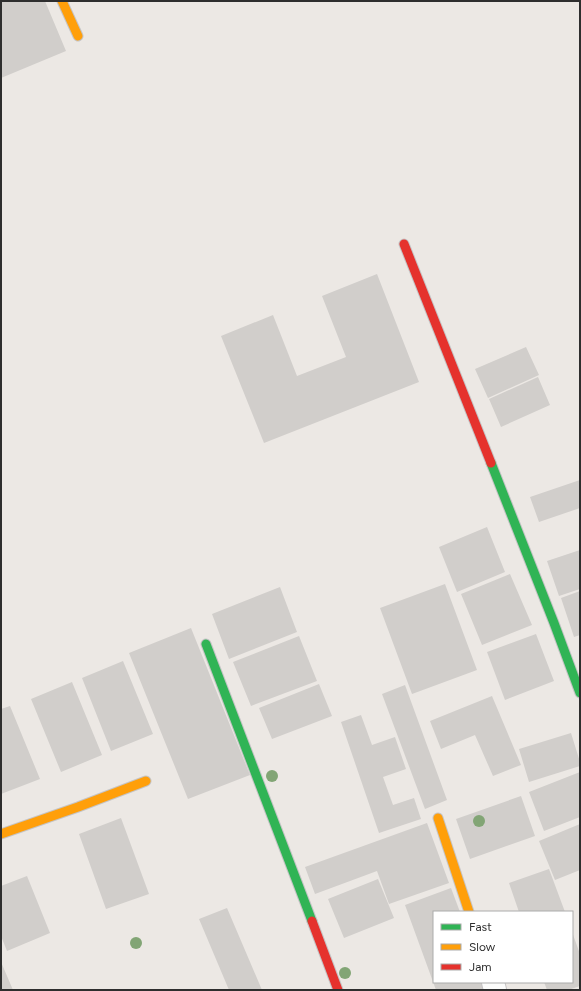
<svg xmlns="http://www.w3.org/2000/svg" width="581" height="991" font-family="Figtree,sans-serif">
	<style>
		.building { fill: #d1cecb }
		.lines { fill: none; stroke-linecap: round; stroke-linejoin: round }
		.street-casing { stroke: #c5c4c5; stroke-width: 24 }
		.fast-casing { stroke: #c5c4c5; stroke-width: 11 }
		.slow-casing { stroke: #c5c4c5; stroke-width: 11 }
		.jam-casing { stroke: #c5c4c5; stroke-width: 11 }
		.street { stroke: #fcfcfb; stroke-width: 22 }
		.fast { stroke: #30b455; stroke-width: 9 }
		.slow { stroke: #ff9f0a; stroke-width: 9 }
		.jam { stroke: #e5322d; stroke-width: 9 }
		.tree { fill: #82a575 }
	</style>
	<rect width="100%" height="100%" fill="#ece8e4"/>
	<path class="building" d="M1,1H45L66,51L1,78Z
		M377,274L419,382L264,443L221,336L273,315L297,376L346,357L322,296Z
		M526,347L539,375L488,398L475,369Z
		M538,377L550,405L501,427L489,399Z
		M580,480V508L539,522L530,497Z
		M487,527L505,572L457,592L439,547Z
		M580,550V589L559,596L547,561Z
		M510,574L532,625L482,645L461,594Z
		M445,584L477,670L412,694L380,608Z
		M280,587L297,632L229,659L212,614Z
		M580,591V635L574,637L561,598Z
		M191,628L250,775L188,799L129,653Z
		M536,634L554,681L505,700L487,652Z
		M299,636L317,681L251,706L233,662Z
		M123,661L153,734L111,751L82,678Z
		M72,682L102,755L61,772L31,699Z
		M319,684L332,716L272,739L259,708Z
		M405,685L447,800L425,809L382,694Z
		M492,696L521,765L493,776L475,735L441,749L430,721Z
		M10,706L40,779L1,794V709Z
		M361,715L372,745L395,737L406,769L383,777L393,805L414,798L421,819L379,833L341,722Z
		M571,733L580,762V766L529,782L519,749Z
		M580,772V817L544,831L529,792Z
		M521,796L535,836L470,859L456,819Z
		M121,818L149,894L106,909L79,834Z
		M427,823L449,883L389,904L377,871L315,894L305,867Z
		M580,824V870L555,880L539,841Z
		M549,869L565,912H519L509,883Z
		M27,876L50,933L7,951L1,936V886Z
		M378,879L394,918L344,938L328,899Z
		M451,888L460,912H434V982H486L489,990H436L405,905Z
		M227,908L262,990H229L199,919Z
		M572,932L580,954V986L568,990H547L544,982H572Z
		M1,962L13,990H1Z"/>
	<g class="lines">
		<defs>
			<path id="street" d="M493,982L495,990"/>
			<path id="fast" d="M491,463L554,623L580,693
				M206,644L312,921"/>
			<path id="slow" d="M62,1L78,36
				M438,818L469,912
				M1,834L78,807L146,781"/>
			<path id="jam" d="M404,244L491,463
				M312,921L338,990"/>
		</defs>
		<use href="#street" class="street-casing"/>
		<use href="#fast" class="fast-casing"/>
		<use href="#slow" class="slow-casing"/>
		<use href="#jam" class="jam-casing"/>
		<use href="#street" class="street"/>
		<use href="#fast" class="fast"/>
		<use href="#slow" class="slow"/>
		<use href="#jam" class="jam"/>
	</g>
	<g class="tree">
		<circle cx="272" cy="776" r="6"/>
		<circle cx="479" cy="821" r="6"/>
		<circle cx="136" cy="943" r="6"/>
		<circle cx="345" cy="973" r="6"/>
	</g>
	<rect width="581" height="991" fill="none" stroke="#2e2e2e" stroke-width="4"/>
	<rect x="433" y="911" width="140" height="72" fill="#ffffff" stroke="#ababab"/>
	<rect x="441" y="924" width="20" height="6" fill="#30b455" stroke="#ababab"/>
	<text x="469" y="931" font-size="12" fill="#2e2e2e">Fast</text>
	<rect x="441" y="944" width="20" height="6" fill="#ff9f0a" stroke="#ababab"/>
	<text x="469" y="951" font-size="12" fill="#2e2e2e">Slow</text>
	<rect x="441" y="964" width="20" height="6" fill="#e5322d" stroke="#ababab"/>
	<text x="469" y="971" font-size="12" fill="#2e2e2e">Jam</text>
</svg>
